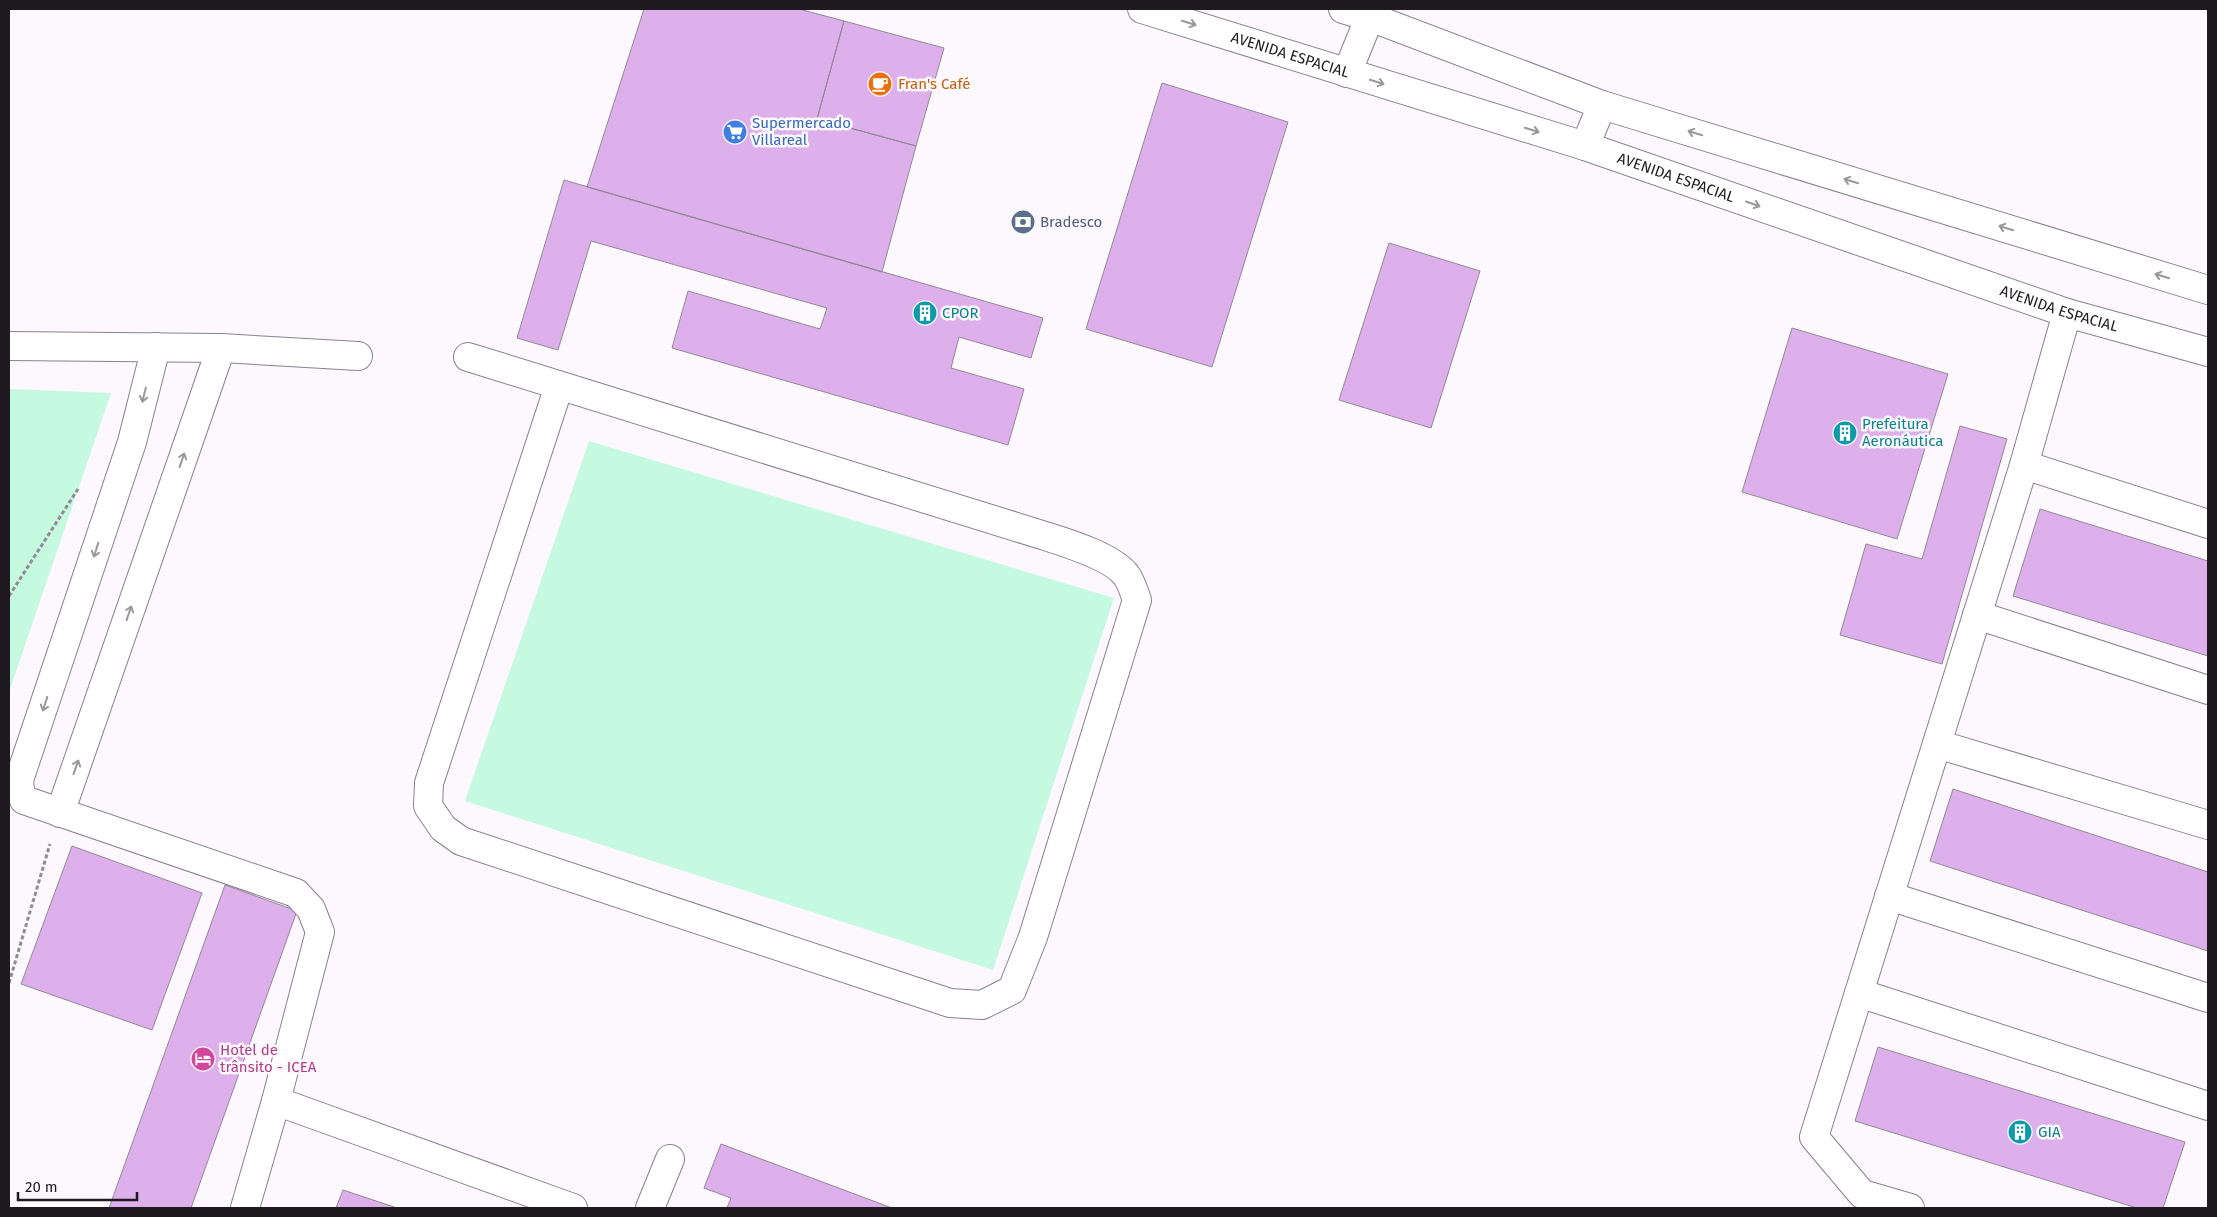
<svg xmlns="http://www.w3.org/2000/svg" width="2217" height="1217" font-family="'Fira Sans',sans-serif">
	<style>
		.green { fill: #c5f9e0 }
		.building { fill: #ddb0ec; stroke: #918895 }
		.lines { fill: none; stroke-linecap: round; stroke-linejoin: round }
		.minor-casing { stroke: #8a818d; stroke-width: 30 }
		.path { stroke: #908c92; stroke-width: 3; stroke-dasharray: 4 2.5; stroke-linecap: butt }
		.minor { stroke: #fff; stroke-width: 28 }
		.oneway { stroke: #9a989a }
		.labels { text-anchor: middle; stroke-width: 5; stroke-linejoin: round; paint-order: stroke }
		.street-label { font-size: 15px; fill: #1e1a1f; stroke: #fcf8fe }
		.food-label { font-size: 15px; fill: #c56008; stroke: #fcf8fe; text-anchor: start }
		.shop-label { font-size: 15px; fill: #366cbe; stroke: #fcf8fe; text-anchor: start }
		.service-label { font-size: 15px; fill: #4e5e75; stroke: #fcf8fe; text-anchor: start }
		.culture-label { font-size: 15px; fill: #0d838f; stroke: #fcf8fe; text-anchor: start }
		.hotel-label { font-size: 15px; fill: #b23c85; stroke: #fcf8fe; text-anchor: start }
	</style>
	<rect width="100%" height="100%" fill="#fcf8fe"/>
	<path class="green" d="M9,389L111,393L9,692Z
		M589,441L1114,598L993,970L465,801Z"/>
	<path class="building" d="M644,9H799L844,21L817,119L916,146L882,272L587,187Z
		M844,21L944,48L916,146L817,119Z
		M1162,83L1288,122L1212,367L1086,329Z
		M564,180L1043,318L1031,358L959,337L951,368L1024,389L1008,445L672,348L688,291L820,329L827,308L591,241L558,350L517,338Z
		M1389,243L1480,271L1431,428L1339,400Z
		M1792,328L1948,374L1897,539L1742,492Z
		M1960,426L2007,439L1942,664L1840,635L1866,544L1922,559Z
		M2040,509L2208,561V656L2013,596Z
		M1953,789L2208,872V951L1930,861Z
		M72,846L202,893L152,1030L21,984Z
		M225,885L297,911L191,1208H109Z
		M1878,1047L2185,1142L2163,1208H2137L1855,1121Z
		M721,1144L892,1208H727L731,1198L704,1188Z
		M343,1190L397,1208H336Z"/>
	<g class="lines">
		<defs>
			<g id="minor">
				<path id="s1" d="M1142,9L1585,146L2067,313L2208,352"/>
				<path d="M1343,9L1370,17L1602,105L2208,290"/>
				<path d="M1347,73L1373,9"/>
				<path d="M1585,146L1602,105"/>
				<path d="M9,346L221,348L358,356"/>
				<path d="M156,347L132,442L19,780L20,791L24,800L296,893L311,909L320,932L276,1101L245,1208"/>
				<path d="M468,357L1042,535C1064,542 1112,556 1126,575C1131,581 1134,592 1137,600L1033,937L1012,990L982,1005L950,1003L461,841L443,828L428,806L429,783L559,386"/>
				<path d="M2024,465L2208,524"/>
				<path d="M1977,615L2208,690"/>
				<path d="M1937,744L2208,825"/>
				<path d="M60,813L221,348"/>
				<path d="M1889,896L2208,998"/>
				<path d="M1859,993L2208,1106"/>
				<path d="M276,1101L573,1208"/>
				<path d="M650,1208L670,1159"/>
				<path d="M1910,1208L1862,1194L1814,1137L2024,465L2067,313"/>
			</g>
		</defs>
		<use href="#minor" class="minor-casing"/>
		<path class="path" d="M9,596L78,489
			M9,983L50,844"/>
		<use href="#minor" class="minor"/>
	</g>
	<defs><path id="oneway-shaft" d="M-6 0H5M1.5-3L5.5 0L1.5 3" fill="none" stroke-width="1.6" stroke-linecap="round" stroke-linejoin="round" transform="scale(1.25)"/></defs>
	<g class="oneway">
		<use href="#oneway-shaft" transform="translate(1189 23) rotate(17)"/>
		<use href="#oneway-shaft" transform="translate(1377 82) rotate(17)"/>
		<use href="#oneway-shaft" transform="translate(1532 130) rotate(17)"/>
		<use href="#oneway-shaft" transform="translate(1695 133) rotate(-163)"/>
		<use href="#oneway-shaft" transform="translate(1851 181) rotate(-163)"/>
		<use href="#oneway-shaft" transform="translate(1753 204) rotate(19)"/>
		<use href="#oneway-shaft" transform="translate(2006 228) rotate(-163)"/>
		<use href="#oneway-shaft" transform="translate(2162 276) rotate(-163)"/>
		<use href="#oneway-shaft" transform="translate(144 395) rotate(104)"/>
		<use href="#oneway-shaft" transform="translate(182 460) rotate(-71)"/>
		<use href="#oneway-shaft" transform="translate(96 550) rotate(108)"/>
		<use href="#oneway-shaft" transform="translate(129 613) rotate(-71)"/>
		<use href="#oneway-shaft" transform="translate(45 704) rotate(108)"/>
		<use href="#oneway-shaft" transform="translate(76 767) rotate(-71)"/>
	</g>
	<defs>
		<symbol id="cafe-disc" viewBox="-11 -11 22 22"><circle r="9.5" fill="#e8710a" stroke="#fcf8fe"/><path d="M-5.5-4.5H6V0H3Q3 3.5 0 3.5H-2.5Q-5.5 3.5-5.5 0ZM3-3.2v2h1.7v-2ZM-6 4.5H4V6H-6Z" fill="#fff"/></symbol>
		<symbol id="supermarket-disc" viewBox="-11 -11 22 22"><circle r="9.5" fill="#3f7fe0" stroke="#fcf8fe"/><path d="M-6-5.5h2.5l.6 2H6L4.5 2H-2.5L-4.4-4H-6ZM-1.5 3.2a1.3 1.3 0 1 0 .1 0ZM3 3.2a1.3 1.3 0 1 0 .1 0Z" fill="#fff"/></symbol>
		<symbol id="bank-disc" viewBox="-11 -11 22 22"><circle r="9.5" fill="#5c6f8a" stroke="#fcf8fe"/><path d="M-6-4H6V4H-6ZM0-2.3a2.3 2.3 0 1 0 0 4.6a2.3 2.3 0 1 0 0-4.6Z" fill="#fff"/></symbol>
		<symbol id="building-disc" viewBox="-11 -11 22 22"><circle r="9.5" fill="#0f9aa8" stroke="#fcf8fe"/><path d="M-4-6H4V6H1V3H-1V6H-4ZM-2.5-4.3h1.7v1.8h-1.7ZM.8-4.3h1.7v1.8H.8ZM-2.5-1h1.7V.8h-1.7ZM.8-1h1.7V.8H.8Z" fill="#fff"/></symbol>
		<symbol id="hotel-disc" viewBox="-11 -11 22 22"><circle r="9.5" fill="#d1479c" stroke="#fcf8fe"/><path d="M-6-4.5h1.5V1H6V5H4.5V3h-9V5H-6ZM-4 0a1.8 1.8 0 1 1 3.6 0ZM.5 0V-2.5h3Q6-2.5 6 0Z" fill="#fff"/></symbol>
	</defs>
	<g fill-rule="evenodd">
		<use href="#cafe-disc" x="866" y="70" width="28" height="28"/>
		<use href="#supermarket-disc" x="721" y="118" width="28" height="28"/>
		<use href="#bank-disc" x="1009" y="208" width="28" height="28"/>
		<use href="#building-disc" x="911" y="299" width="28" height="28"/>
		<use href="#building-disc" x="1831" y="419" width="28" height="28"/>
		<use href="#hotel-disc" x="189" y="1045" width="28" height="28"/>
		<use href="#building-disc" x="2006" y="1118" width="28" height="28"/>
	</g>
	<g class="labels">
		<g class="street-label">
			<text dy="5" stroke="none"><textPath href="#s1" startOffset="155">AVENIDA ESPACIAL</textPath></text>
			<text dy="5" stroke="none"><textPath href="#s1" startOffset="560">AVENIDA ESPACIAL</textPath></text>
			<text dy="5" stroke="none"><textPath href="#s1" startOffset="965">AVENIDA ESPACIAL</textPath></text>
		</g>
		<g class="food-label">
			<text x="898" y="89">Fran's Café</text>
		</g>
		<g class="shop-label">
			<text x="752" y="128">Supermercado<tspan x="752" dy="17">Villareal</tspan></text>
		</g>
		<g class="service-label">
			<text x="1040" y="227">Bradesco</text>
		</g>
		<g class="culture-label">
			<text x="942" y="318">CPOR</text>
			<text x="1862" y="429">Prefeitura<tspan x="1862" dy="17">Aeronáutica</tspan></text>
			<text x="2038" y="1137">GIA</text>
		</g>
		<g class="hotel-label">
			<text x="220" y="1055">Hotel de<tspan x="220" dy="17">trânsito - ICEA</tspan></text>
		</g>
	</g>
	<rect width="2217" height="1217" fill="none" stroke="#1e1a1f" stroke-width="20"/>
	<path d="M18 1192v8h119v-8" fill="none" stroke="#1e1a1f" stroke-width="2.5"/>
	<text x="25" y="1192" font-size="15" fill="#1e1a1f" stroke="#fcf8fe" stroke-width="4" paint-order="stroke">20 m</text>
</svg>
